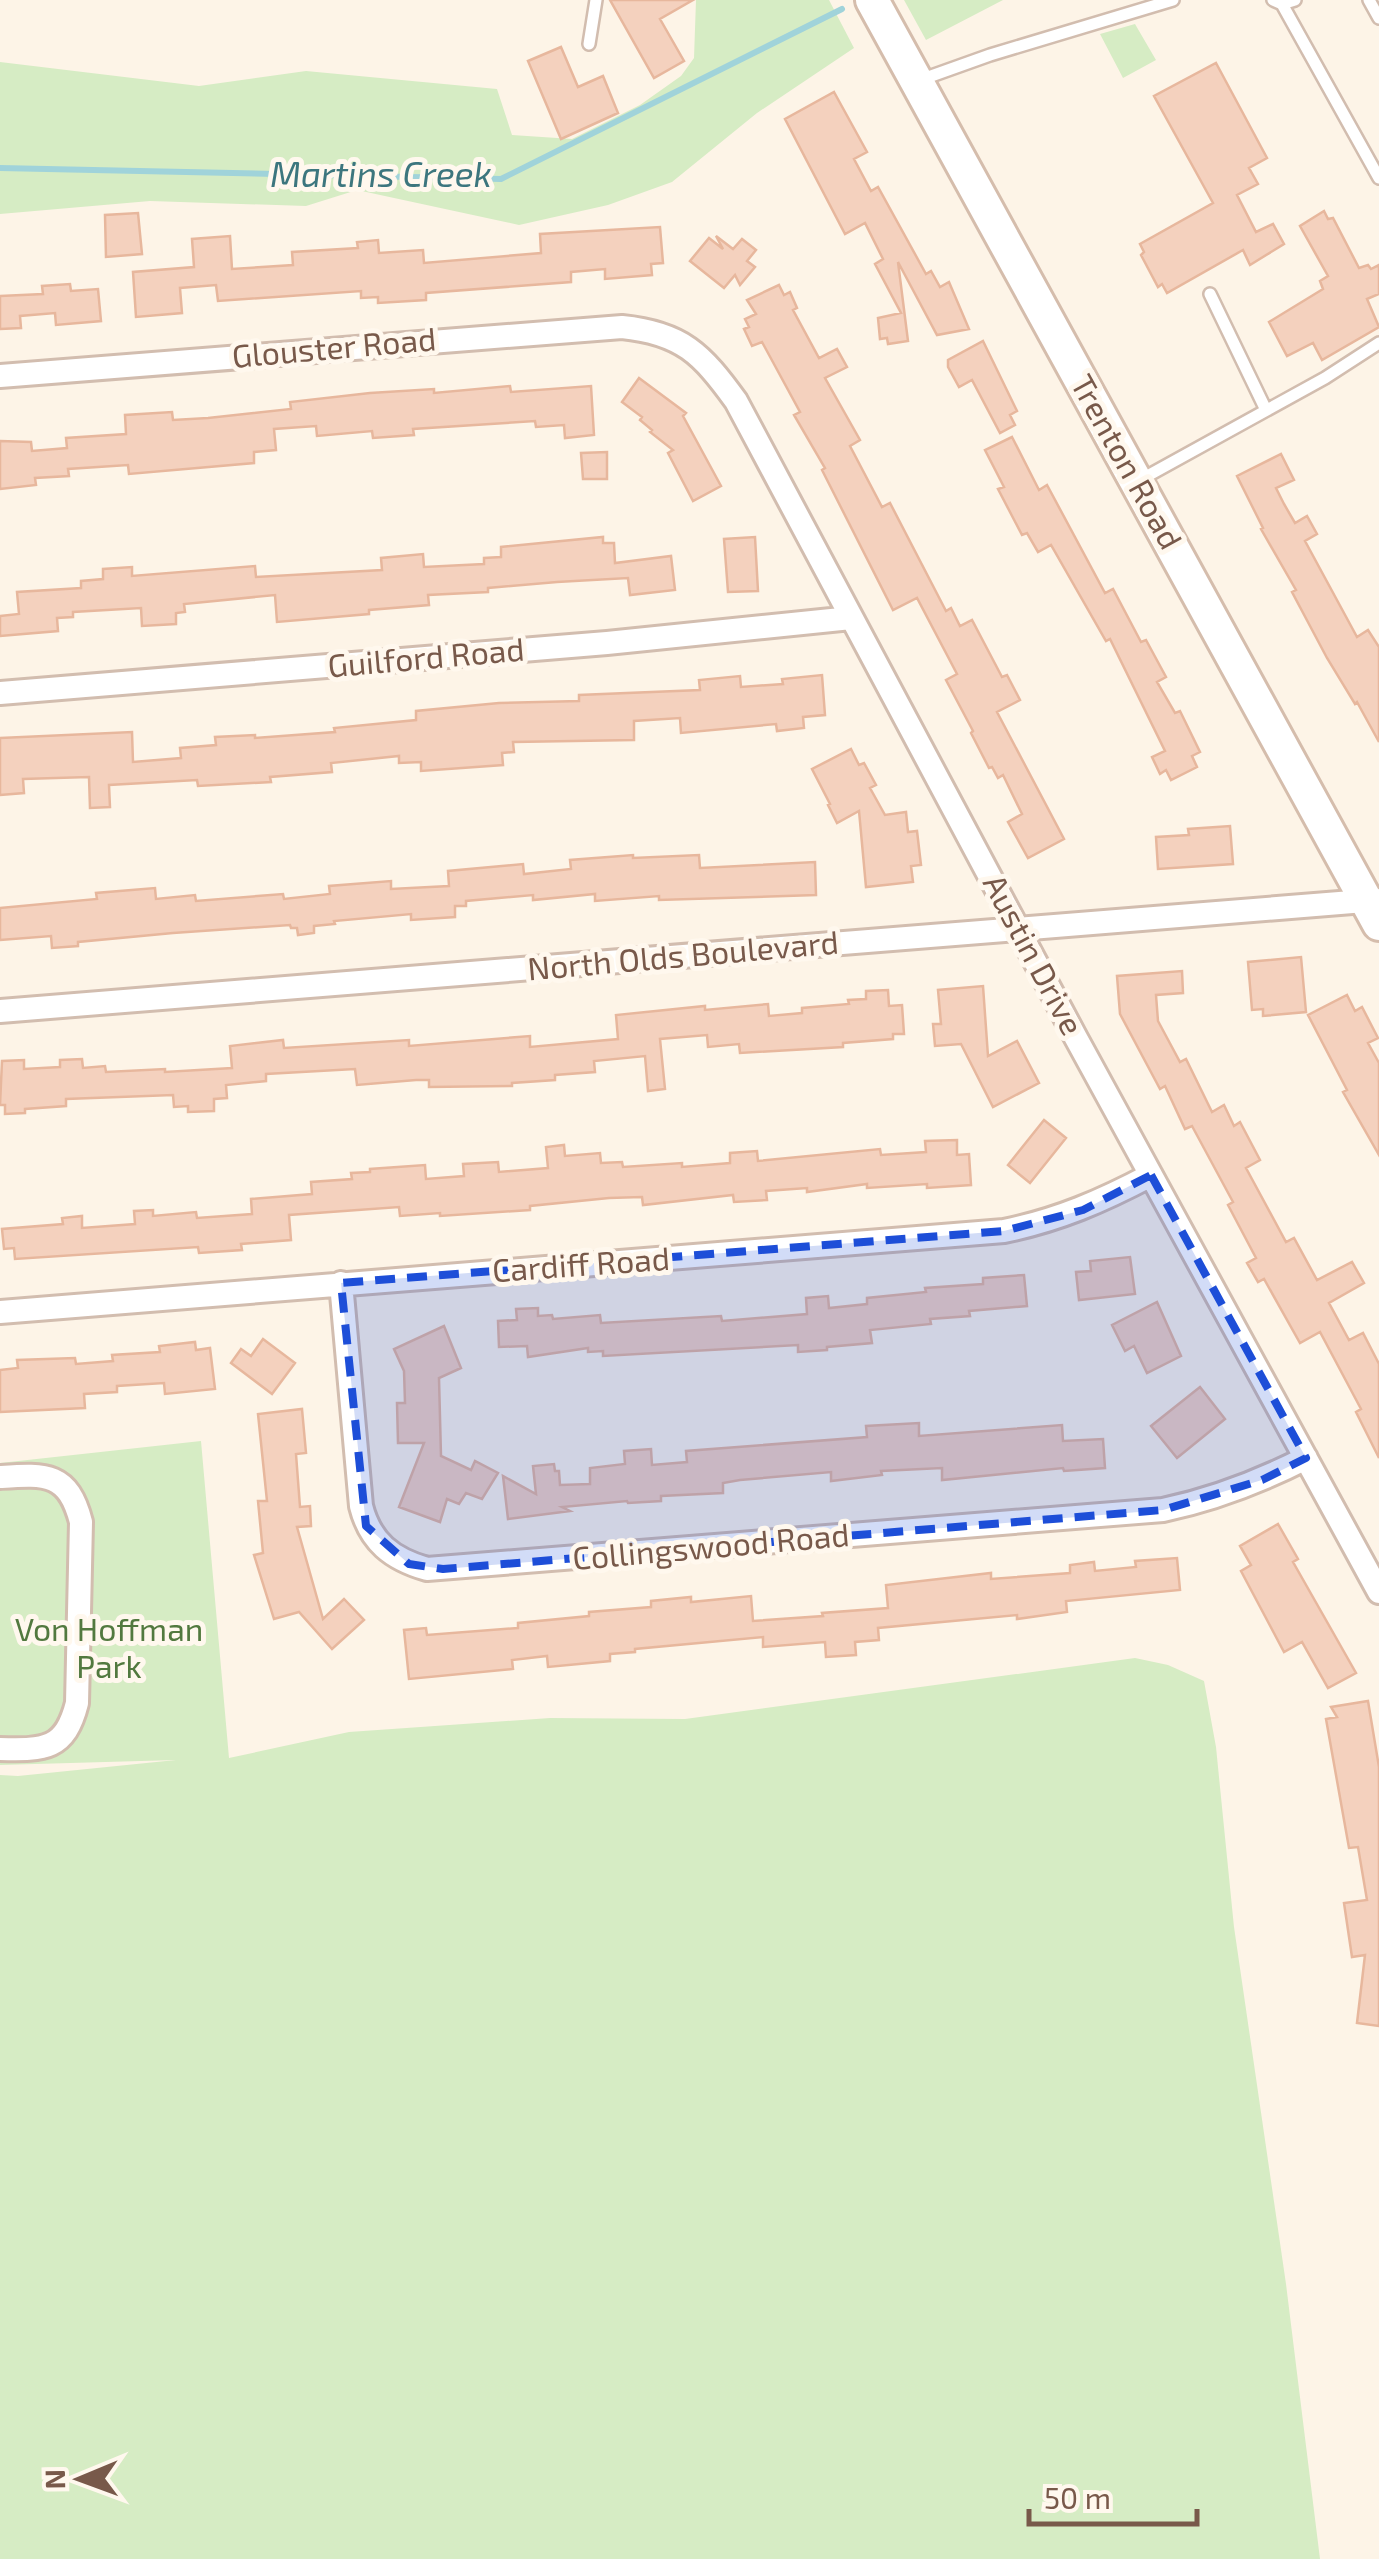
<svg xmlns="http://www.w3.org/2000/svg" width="1379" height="2559" font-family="'Exo 2',sans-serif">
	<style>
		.green { fill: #d6ecc4 }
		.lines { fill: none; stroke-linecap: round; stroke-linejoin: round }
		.stream { stroke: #a0d3da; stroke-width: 6 }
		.building { fill: #f4d1be; stroke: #e7b79d; stroke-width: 2.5 }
		.lane-casing { stroke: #d2bdaf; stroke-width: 16 }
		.street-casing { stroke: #d2bdaf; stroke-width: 28 }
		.secondary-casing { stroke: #d5bdac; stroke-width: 38 }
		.lane { stroke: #fff; stroke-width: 11 }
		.street { stroke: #fff; stroke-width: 22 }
		.secondary { stroke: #fff; stroke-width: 32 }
		.marked { fill: #1d4ed8; fill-opacity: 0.2; stroke: #1d4ed8; stroke-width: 8; stroke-dasharray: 20 12; stroke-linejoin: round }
		.labels { text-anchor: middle; stroke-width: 10; stroke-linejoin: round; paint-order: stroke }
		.street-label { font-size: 32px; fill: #78594a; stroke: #fff8ee }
		.park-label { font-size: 32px; fill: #52793f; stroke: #fff8ee }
		.water-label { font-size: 35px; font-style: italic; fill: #3c767e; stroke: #fff8ee }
	</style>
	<rect width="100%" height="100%" fill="#fdf4e7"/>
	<path class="green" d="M696,0H829L854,48L757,113L672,182L608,205L519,225L357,190L306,206L150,201L0,214V62L199,86L306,71L497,89L512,135L572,139L640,105L681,76L694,58Z
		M904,0H1003L926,40Z
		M1135,24L1156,60L1123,78L1100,34Z
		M201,1441L229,1758L349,1732L550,1718L685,1719L1135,1658L1168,1665L1204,1681L1216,1747L1234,1927L1286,2284L1320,2559H0V1775L18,1776L176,1760L0,1765V1463Z"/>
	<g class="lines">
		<path class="stream" d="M0,168L501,179L842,9"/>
	</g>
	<path class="building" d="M610,0H693L660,19L684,61L654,78Z
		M561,47L578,87L603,76L618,113L561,139L528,61Z
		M1216,63L1267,158L1249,168L1258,184L1237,195L1256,232L1273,224L1284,244L1250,265L1243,250L1167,293L1162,284L1158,287L1141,255L1144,252L1140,244L1213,203L1154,96Z
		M834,92L867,152L854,159L871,191L878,187L926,274L931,271L940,287L949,282L969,329L937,335L898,262L908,341L888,344L887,338L880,339L878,318L901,313L875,264L883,259L865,223L845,234L785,119Z
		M1324,211L1328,219L1333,218L1359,268L1368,265L1371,269L1379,265V294L1367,299L1379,327L1322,360L1313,343L1287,356L1269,322L1323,289L1320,281L1328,276L1300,226Z
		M138,213L142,254L106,257L105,215Z
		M660,227L663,263L651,264L652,275L605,279V269L571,272V282L426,293V300L378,303V297L361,298V291L218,301L216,285L180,288L182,313L136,317L133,272L194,267L192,239L230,236L232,269L293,265L292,252L358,248L357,242L378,240L379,253L423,250L424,263L541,253L540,234Z
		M716,236L733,249L742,239L756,250L747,261L755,267L740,285L735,275L724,288L690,261L709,238L723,249Z
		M70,284L71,291L98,289L101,321L56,325L55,313L20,316L21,328L0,329V296L43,294L42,286Z
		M779,285L784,295L790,292L797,308L793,310L819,358L837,349L847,367L825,378L860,440L850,446L882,507L890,503L946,611L951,608L960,626L972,620L1002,677L1007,675L1020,700L997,712L1064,839L1028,858L1008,822L1022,814L1003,775L998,778L992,767L989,768L971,733L973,731L946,680L957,674L917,598L893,610L822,470L825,468L794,415L800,412L762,342L752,346L744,329L749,327L745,319L756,314L747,300Z
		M983,341L1017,411L1010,415L1015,425L1000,433L972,380L959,387L948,367V360Z
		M639,378L686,413L683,416L721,486L693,501L668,453L673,450L650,432L652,430L640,420L642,417L622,402Z
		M510,386L511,392L591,386L594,435L565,438L564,425L536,427L535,421L413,429L414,435L373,438L372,431L317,436L316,426L274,429L276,450L254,452V463L129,474L128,465L68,469L69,476L35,478L36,485L0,489V441L31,442L32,451L67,448L66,438L126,434L125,415L172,412L173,420L208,418L291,409L290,402L370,393L434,389V393Z
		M1012,437L1039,490L1047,485L1105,593L1113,589L1141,642L1146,640L1166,677L1157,682L1175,713L1180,711L1200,752L1192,756L1197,767L1171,780L1166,770L1160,774L1152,757L1165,751L1110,639L1106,641L1051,545L1038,552L1027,533L1022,535L998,489L1004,487L985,450Z
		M607,452V479H583L581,453Z
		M1281,454L1294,480L1276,488L1284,504L1295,523L1307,516L1317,534L1305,541L1357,637L1368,630L1379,647V742L1357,702L1355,704L1327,658L1292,592L1296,590L1261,529L1263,528L1237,476Z
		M603,537V543H614L615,563L671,556L675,590L630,595L628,578L557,582L488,588V592L428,595L429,605L369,610V614L277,622L275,595L184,604L185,612L176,613V624L142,626L141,608L73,612V617L57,618L58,631L0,636V616L19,614L17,592L81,588V581L103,579V569L132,567V576L255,566L256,577L382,570L381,558L423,554L424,567L484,564V558L501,557V547Z
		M755,537L758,591L728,592L724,539Z
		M822,675L825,715L803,717L804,728L777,731L776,724L681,733L680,718L634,721V740L513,742L514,752L502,753L503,765L421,771V762L399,763V756L331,763L332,772L270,777L271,782L198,786L197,780L109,785L110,807L90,808L89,777L23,779L24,793L0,795V738L132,732L133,762L181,758L180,748L216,745L215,737L255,735V738L335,732L334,728L416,720V711L499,703L579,701V695L700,690L699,680L740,676L741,687L783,684L782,679Z
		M851,749L859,765L864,763L876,785L870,788L885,815L906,812L908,832L917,831L921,865L911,866L913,882L866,887L859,811L837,823L828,805L830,804L812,769Z
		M1230,826L1233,864L1158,869L1156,837L1189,835L1188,829Z
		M633,855V858L699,855L700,868L815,862L816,895L659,900V896L595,901V894L533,900V895L466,901V906H455V917L411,920V914L334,921L335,924L314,926V933L298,935L297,928H291L290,925L173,933L78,942V946L52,948L51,936L0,940V908L97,899L96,893L155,888L156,899L195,895L196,901L283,894L284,899L330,894L329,886L391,881V889L449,886L448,871L523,864L524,874L571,869L570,860Z
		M1301,957L1306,1012L1263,1016V1009L1252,1010L1248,962Z
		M1182,971L1183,993L1156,995L1158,1021L1180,1062L1186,1059L1212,1112L1224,1105L1234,1126L1240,1122L1260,1160L1246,1168L1286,1242L1294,1238L1317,1280L1352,1262L1364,1283L1329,1303L1349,1340L1363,1333L1379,1364V1458L1356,1412L1361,1409L1320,1332L1300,1343L1264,1279L1258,1282L1247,1263L1256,1258L1228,1205L1233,1202L1192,1126L1185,1129L1165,1086L1160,1089L1120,1014L1117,976Z
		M983,986L988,1056L1017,1041L1039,1083L993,1107L961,1044L935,1046L933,1024H941L938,990Z
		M888,990L889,1006L902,1005L904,1034H893V1039L843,1043V1047L740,1053L739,1044L708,1047L707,1035L660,1039L665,1089L648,1091L645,1056L594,1061L595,1072L555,1075V1080L512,1083V1086L429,1087V1080H416L357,1085L355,1069L266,1074V1081L226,1085L227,1098L214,1099V1111L188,1112V1106L174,1107L173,1095L66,1099V1106L25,1109V1113L5,1114V1105H0L2,1061L24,1060V1069L60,1067V1060L82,1059L83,1068L105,1066L106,1072L165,1069V1072L232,1068L230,1046L283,1040L284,1048L409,1040V1046L530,1036V1047L618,1039L616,1015L705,1006V1010L768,1004L769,1016L802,1013V1008L849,1004L848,1000L866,999V991Z
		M1347,995L1355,1011L1362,1007L1378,1038L1368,1043L1379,1063V1155L1343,1092L1347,1090L1308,1015Z
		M1044,1120L1066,1138L1030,1183L1008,1165Z
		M957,1140V1155L969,1154L971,1185L927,1188V1184L867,1188V1184L807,1192V1188L766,1191L767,1200L734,1202L733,1195L643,1205L642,1197L609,1198L530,1206V1210L440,1216V1213L400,1216L399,1207L289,1215L291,1240L241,1244L242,1250L199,1253L198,1247L15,1259L14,1248L4,1249L2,1229L63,1224L62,1218L82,1216V1228L135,1224L134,1211L153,1210V1216L196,1212L197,1218L252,1214L251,1199L312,1194L311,1182L352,1179L351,1173L370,1172V1169L425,1165L426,1179L464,1176L463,1164L498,1162L499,1172L548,1168L546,1147L564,1145L565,1156L600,1153L601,1163L622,1162L623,1167L682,1163V1167L730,1163V1153L757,1151L758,1161L880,1149L881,1155L926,1152L925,1141Z
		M1130,1257L1135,1294L1079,1300L1076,1272L1091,1271L1090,1261Z
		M1024,1275L1027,1306L969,1311L970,1316L930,1319L931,1324L870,1330L872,1343L827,1347V1350L798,1352V1345L603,1356V1351L588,1352V1348L528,1357L527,1346L499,1347L498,1321L517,1320L516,1309L538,1308V1316L552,1315L553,1319L600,1315L601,1323L721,1316L722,1321L807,1314L806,1298L828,1296L829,1308L867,1304V1298L926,1292L925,1288L983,1284V1278Z
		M1157,1302L1181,1356L1147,1373L1134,1346L1125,1351L1112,1325Z
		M444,1326L461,1368L439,1378L441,1456L471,1470L475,1461L498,1473L482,1499L466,1493L459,1504L447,1499L440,1522L399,1507L424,1443H398L397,1403H405L404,1371L394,1349Z
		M263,1339L295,1363L272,1394L231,1363L241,1349L251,1356Z
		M195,1342L196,1350L210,1348L215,1389L165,1394L164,1383L117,1386V1392L84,1394L85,1408L0,1412V1370L18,1368L17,1360L75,1358L76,1364L113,1361L112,1355L160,1352L159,1346Z
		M1200,1387L1225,1419L1177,1458L1151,1426Z
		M302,1409L306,1453L296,1454L300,1507L310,1506L311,1526L297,1527L323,1619L344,1599L364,1620L332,1649L299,1612L274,1619L254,1555L263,1553L258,1501H267L258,1414Z
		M919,1423V1436L1062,1425L1063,1441L1103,1439L1105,1468L1064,1471L1063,1468L942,1480V1468L881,1471L882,1475L831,1481V1472L740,1480L723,1483V1493L661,1496V1501L628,1503L627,1501L562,1507L570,1511L508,1519L503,1476L536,1494L533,1466L554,1464L555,1471H559L560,1485L590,1484V1468L625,1464L624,1451L651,1449L652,1465L687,1462L686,1451L867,1437L866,1426Z
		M1278,1524L1298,1559L1293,1562L1356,1673L1328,1688L1302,1642L1284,1652L1241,1571L1251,1565L1240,1546Z
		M1177,1558L1180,1590L1066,1601L1067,1612L1017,1619V1615L878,1628L879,1640L855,1642L856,1655L826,1657L825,1642L763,1647V1637L635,1649V1652L610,1654V1661L548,1667L547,1656L512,1660L513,1669L409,1679L404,1630L426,1628L427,1635L518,1628V1623L589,1616V1612L651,1607V1601L691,1597V1602L751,1596L753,1621L823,1616L822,1613L888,1608L886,1585L991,1573V1579L1070,1573V1565L1094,1562L1095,1571L1136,1567L1135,1561Z
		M1368,1701L1379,1767V2026L1357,2023L1365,1955L1352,1957L1344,1903L1367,1900L1358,1847L1349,1848L1326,1719L1337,1717L1331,1707Z"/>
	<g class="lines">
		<defs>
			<path id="lane" d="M1273,0L1282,4L1295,0
				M1369,0L1379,18
				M1282,4L1379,178
				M589,44L596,0
				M920,80L990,55L1173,0
				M1210,294L1266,410
				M1140,480L1325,378L1379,343"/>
			<path id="street" d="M0,376L622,327C682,333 702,354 736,401L1076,1038L1379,1592
				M0,693L607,643L851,618
				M0,1011L1377,900
				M341,1283L361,1506C370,1542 392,1559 427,1569L1163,1510C1215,1499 1259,1482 1306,1458
				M0,1312L1004,1231C1058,1220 1102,1201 1151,1175
				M0,1477C46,1474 68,1472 81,1522L77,1703C65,1750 45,1750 0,1749"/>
			<path id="secondary" d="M872,0L1379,924"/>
		</defs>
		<use href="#lane" class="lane-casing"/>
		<use href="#street" class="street-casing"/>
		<use href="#secondary" class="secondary-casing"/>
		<use href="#lane" class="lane"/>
		<use href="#street" class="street"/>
		<use href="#secondary" class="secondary"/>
	</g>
	<path class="marked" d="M1151,1175L1306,1458L1262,1480L1163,1510L443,1569L409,1564L366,1526L341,1283L1004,1231L1083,1210Z"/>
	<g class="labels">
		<g class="street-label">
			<text transform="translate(334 348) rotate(-5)" y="11">Glouster Road</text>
			<text transform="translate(1126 462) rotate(61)" y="11">Trenton Road</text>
			<text transform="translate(426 658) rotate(-5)" y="11">Guilford Road</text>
			<text transform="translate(1033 955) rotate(62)" y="11">Austin Drive</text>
			<text transform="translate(683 956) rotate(-5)" y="11">North Olds Boulevard</text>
			<text transform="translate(581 1265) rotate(-4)" y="11">Cardiff Road</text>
			<text transform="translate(711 1547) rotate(-5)" y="11">Collingswood Road</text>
		</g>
		<g class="park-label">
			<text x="109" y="1641">Von Hoffman<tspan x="109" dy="37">Park</tspan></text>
		</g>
		<g class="water-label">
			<text x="381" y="187">Martins Creek</text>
		</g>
	</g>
	<g transform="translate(80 2479) rotate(269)" stroke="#fff8ee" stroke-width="8" paint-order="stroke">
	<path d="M0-8L18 38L0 25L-18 38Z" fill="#78594a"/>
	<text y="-15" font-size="28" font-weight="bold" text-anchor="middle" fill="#78594a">N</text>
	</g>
	<path d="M1029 2509v15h168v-15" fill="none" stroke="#78594a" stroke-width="5"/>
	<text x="1044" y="2509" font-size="30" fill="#78594a" stroke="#fff8ee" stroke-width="8" paint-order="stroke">50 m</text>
</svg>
